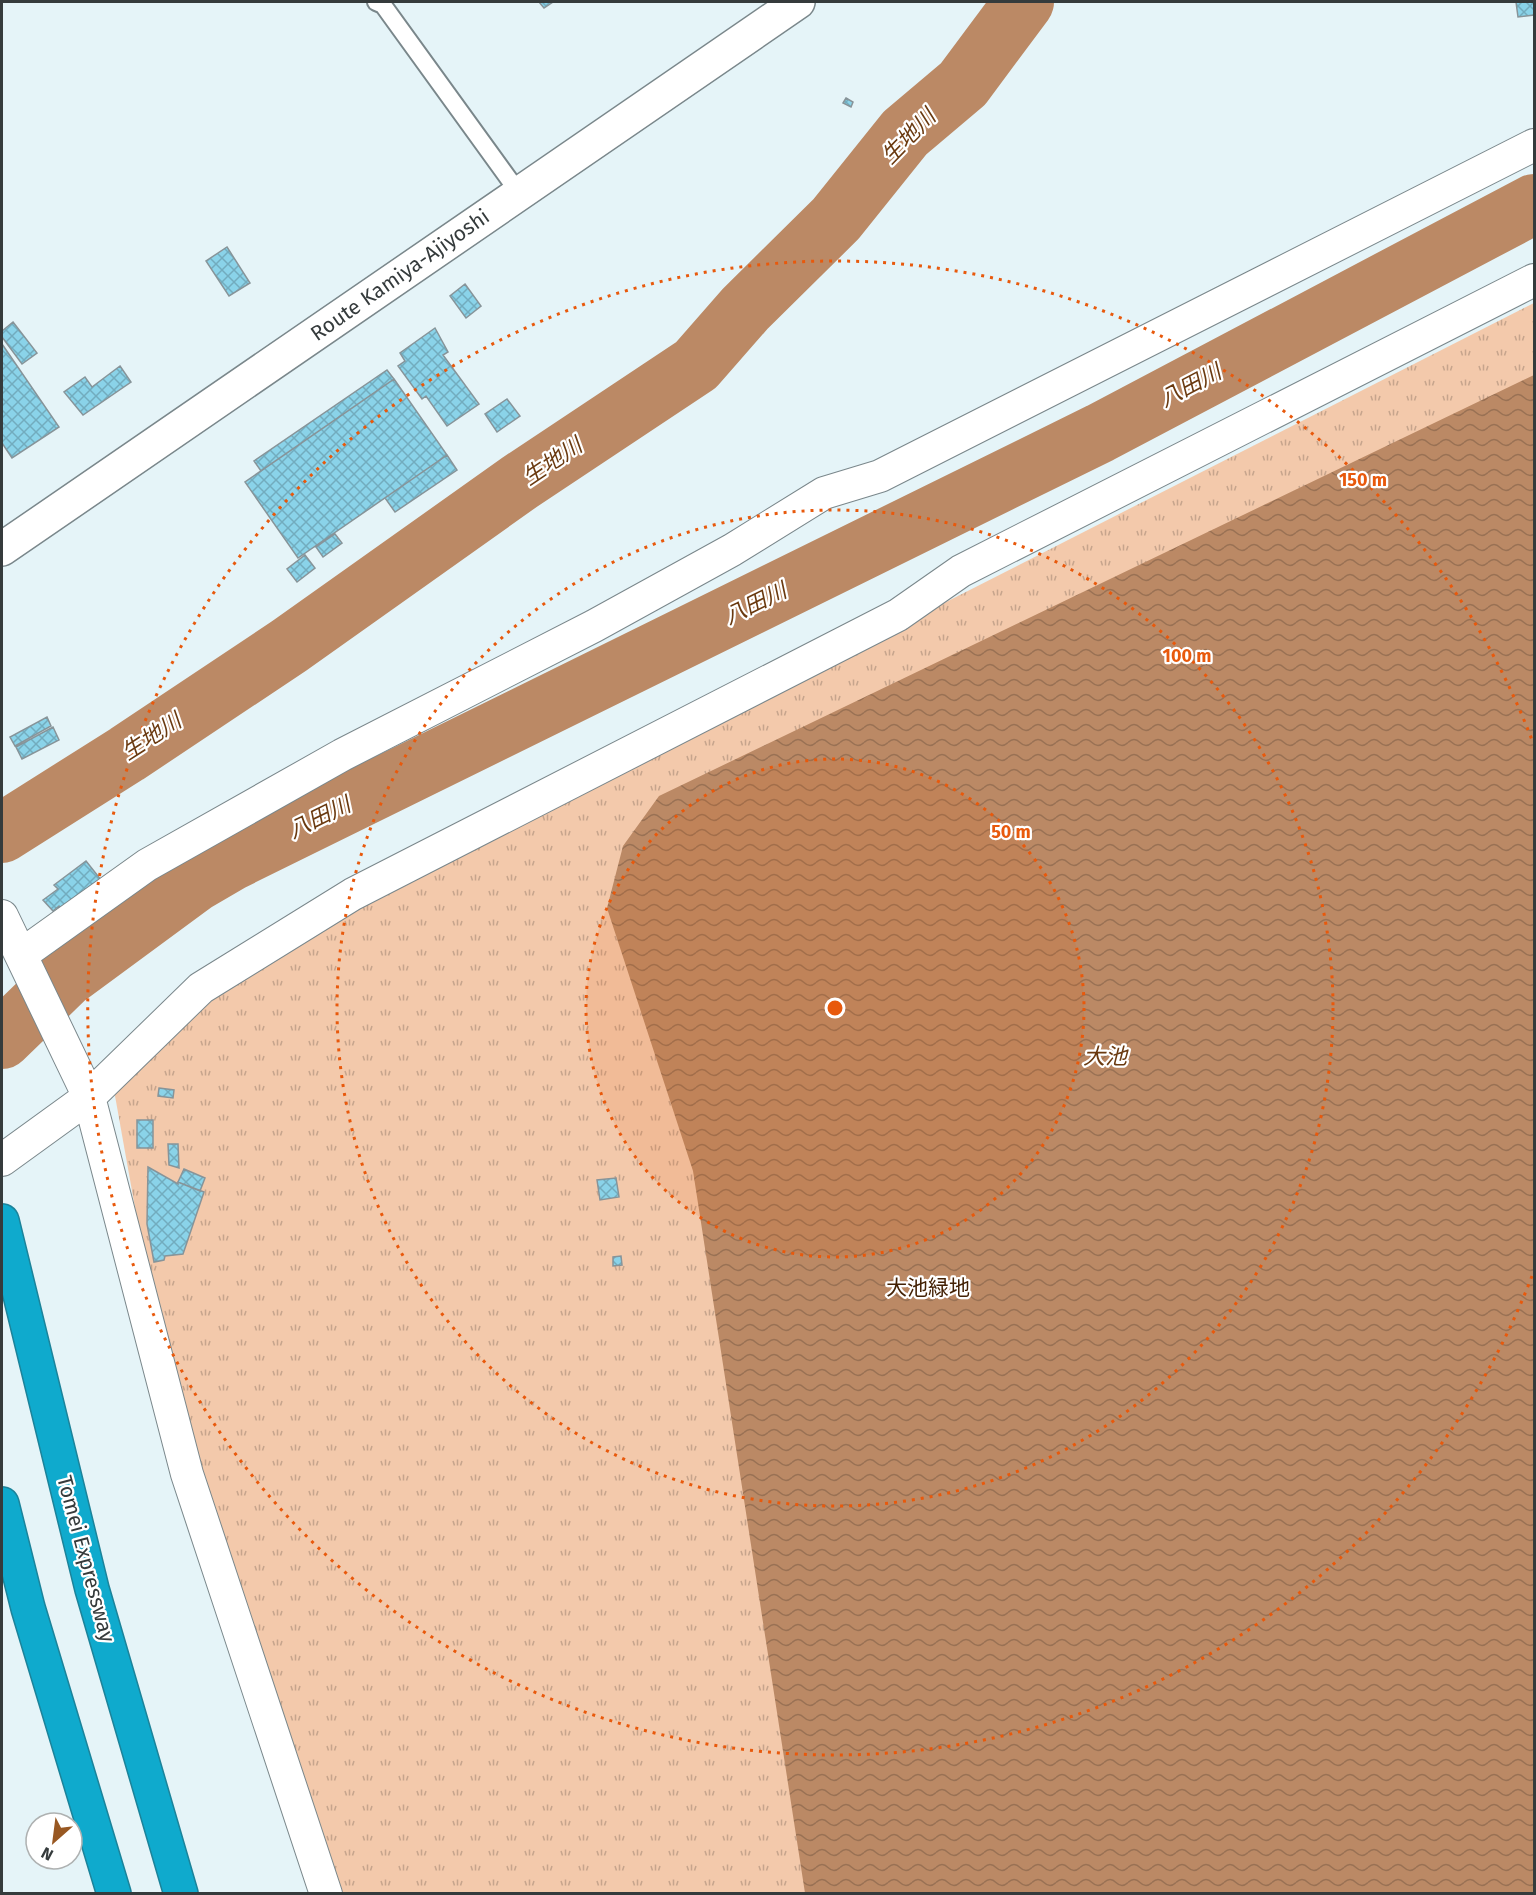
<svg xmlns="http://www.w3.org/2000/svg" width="1536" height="1895" font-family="'Fira Sans','Noto Sans JP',sans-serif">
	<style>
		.grass { fill: url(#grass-tufts) }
		.water { fill: url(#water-waves) }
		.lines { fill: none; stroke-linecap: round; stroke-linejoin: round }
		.river { stroke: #bb8965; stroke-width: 60 }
		.building { fill: url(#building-cross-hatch); stroke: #879499; stroke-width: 1.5 }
		.lane-casing { stroke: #7a878b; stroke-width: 20 }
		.street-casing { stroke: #7a878b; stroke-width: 34 }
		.secondary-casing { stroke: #7a878b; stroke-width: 36 }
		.highway-casing { stroke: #1c839a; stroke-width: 36 }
		.lane { stroke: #fff; stroke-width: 16 }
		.street { stroke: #fff; stroke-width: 32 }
		.secondary { stroke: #fff; stroke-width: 33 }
		.highway { stroke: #0faacd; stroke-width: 33 }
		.ring { fill: none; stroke: #e8590c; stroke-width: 3; stroke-dasharray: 3 6 }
		.labels { text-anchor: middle; stroke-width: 4.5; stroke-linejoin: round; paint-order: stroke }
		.street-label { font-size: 21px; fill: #353b3c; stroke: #fff }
		.park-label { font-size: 21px; fill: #432104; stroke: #fff }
		.water-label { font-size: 22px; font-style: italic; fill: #6a390f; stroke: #fff }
		.centre { fill: #e8590c; stroke: #fff; stroke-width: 3 }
		.ring-label { font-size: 18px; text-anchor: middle; font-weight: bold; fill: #e8590c; stroke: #fff; stroke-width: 4.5; stroke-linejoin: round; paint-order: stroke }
	</style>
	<defs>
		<pattern id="grass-tufts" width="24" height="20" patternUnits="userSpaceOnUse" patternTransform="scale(1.5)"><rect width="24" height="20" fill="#f3c9ab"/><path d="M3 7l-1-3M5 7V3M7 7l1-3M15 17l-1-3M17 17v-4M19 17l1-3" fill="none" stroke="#c6a48c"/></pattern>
		<pattern id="water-waves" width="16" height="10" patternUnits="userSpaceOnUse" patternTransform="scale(1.5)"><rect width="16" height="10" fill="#bb8965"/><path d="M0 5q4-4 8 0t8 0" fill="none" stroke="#997154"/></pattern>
		<pattern id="building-cross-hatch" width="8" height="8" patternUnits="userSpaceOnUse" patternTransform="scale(1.5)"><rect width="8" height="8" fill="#8ad3e9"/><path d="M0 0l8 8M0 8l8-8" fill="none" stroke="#72acbe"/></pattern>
	</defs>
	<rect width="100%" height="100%" fill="#e5f4f8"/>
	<path class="grass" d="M1534,303V1893H340L200,1472L144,1258L112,1079L208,995L358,901Z"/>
	<path class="water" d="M1534,375V1893H805L693,1171L607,908L623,846L659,796Z"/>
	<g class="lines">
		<path class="river" d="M2,833L127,754L289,646L520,482L696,365L745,309L836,219L905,133L963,84L1024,2
			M2,1039L66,977L195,882L231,861L1100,433L1534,204"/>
	</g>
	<path class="building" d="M539,2H553L544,8Z
		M1516,2H1534V15L1518,17Z
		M846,98L853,102L851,107L843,103Z
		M227,247L250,283L229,296L206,261Z
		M465,284L481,306L466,318L450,296Z
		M13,322L37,353L22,364L2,337V331Z
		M435,328L448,352L443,355L479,404L447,426L426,396L422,399L398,366L405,361L400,353Z
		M2,344L59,427L12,458L2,443Z
		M120,366L131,382L83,415L64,392L85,377L92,387Z
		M387,370L394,379L261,471L254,461Z
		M394,379L447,455L298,558L245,482Z
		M507,399L520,416L497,432L485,414Z
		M447,455L457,470L395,512L385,498Z
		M335,534L342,543L323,557L316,547Z
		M305,555L315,568L297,582L287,569Z
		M47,717L51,726L15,746L10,737Z
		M53,727L59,740L22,759L16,747Z
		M86,861L102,881L63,911L59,906L53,911L43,900L58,889L54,885Z
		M159,1088L174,1090L173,1098L158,1096Z
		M137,1120H153V1148H137Z
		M168,1144H178L179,1168L169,1165Z
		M148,1167L178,1184V1182L204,1192L183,1254L165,1256L164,1260L154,1262L147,1224Z
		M184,1169L205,1178L200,1191L178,1182Z
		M616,1178L619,1197L600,1200L597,1180Z
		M621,1256L622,1265L613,1266V1257Z"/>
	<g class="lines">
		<defs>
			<path id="lane" d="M376,2L383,5L519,193"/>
			<path id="street" d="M2,916L89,1097L187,1474L326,1894
				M21,955L147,865L342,755L594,626L732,550L824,493L880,476L1534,145
				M2,1160L89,1097L201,988L353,894L898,615L961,571L1534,280"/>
			<path id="secondary" d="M2,549L798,2"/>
			<path id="highway" d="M2,1221L92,1589L181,1894
				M2,1504L28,1608L114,1894"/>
		</defs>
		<use href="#lane" class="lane-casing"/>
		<use href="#street" class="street-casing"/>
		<use href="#secondary" class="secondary-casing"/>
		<use href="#highway" class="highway-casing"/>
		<use href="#lane" class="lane"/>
		<use href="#street" class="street"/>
		<use href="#secondary" class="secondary"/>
		<use href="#highway" class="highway"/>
	</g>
	<circle cx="835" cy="1008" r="249" fill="#e8590c" fill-opacity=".12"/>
	<g class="ring">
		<circle cx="835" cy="1008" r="249"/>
		<circle cx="835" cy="1008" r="498"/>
		<path d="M1532 1276A747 747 0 1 1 1532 740"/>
	</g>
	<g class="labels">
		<g class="street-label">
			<text transform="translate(400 275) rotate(-35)" y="7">Route Kamiya-Ajiyoshi</text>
			<text transform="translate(86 1559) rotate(75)" y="7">Tomei Expressway</text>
		</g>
		<g class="park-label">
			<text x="928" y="1295">大池緑地</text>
		</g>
		<g class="water-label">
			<text transform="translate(908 136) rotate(-46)" y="8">生地川</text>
			<text transform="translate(1190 385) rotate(-28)" y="8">八田川</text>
			<text transform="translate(552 461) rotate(-34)" y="8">生地川</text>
			<text transform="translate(755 603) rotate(-26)" y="8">八田川</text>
			<text transform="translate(151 736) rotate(-33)" y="8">生地川</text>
			<text transform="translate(319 817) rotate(-26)" y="8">八田川</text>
			<text x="1105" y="1064">大池</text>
		</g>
	</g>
	<circle cx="835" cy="1008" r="9" class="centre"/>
	<g class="ring-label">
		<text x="1363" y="486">150 m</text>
		<text x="1187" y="662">100 m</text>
		<text x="1011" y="838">50 m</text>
	</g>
	<rect width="1536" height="1895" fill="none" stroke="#353b3c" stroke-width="6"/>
	<g transform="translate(54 1841) rotate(208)"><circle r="28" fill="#ffffff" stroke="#aeb1b1" stroke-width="1.5"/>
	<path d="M0-4.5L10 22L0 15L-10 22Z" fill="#985822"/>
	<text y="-9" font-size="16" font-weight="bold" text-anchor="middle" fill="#353b3c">N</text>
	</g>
</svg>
